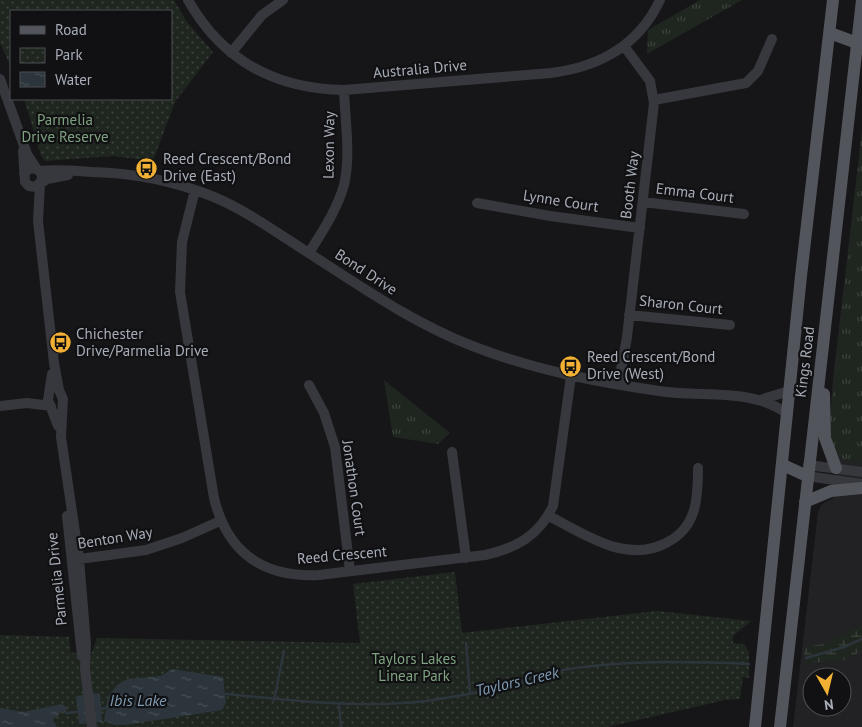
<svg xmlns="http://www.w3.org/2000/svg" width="862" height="727" font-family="'PT Sans',sans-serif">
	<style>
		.built { fill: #222225; fill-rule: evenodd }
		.grass { fill: url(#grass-tufts) }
		.wetland { fill: url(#wetland-marsh) }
		.park { fill: url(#park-dots) }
		.water { fill: url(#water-ripples) }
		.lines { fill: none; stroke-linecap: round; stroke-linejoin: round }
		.stream { stroke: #2c353c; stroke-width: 2.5 }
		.minor { stroke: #37383d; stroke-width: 10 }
		.major { stroke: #53555c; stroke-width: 12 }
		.labels { text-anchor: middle; stroke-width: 4.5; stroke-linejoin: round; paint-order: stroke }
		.street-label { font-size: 15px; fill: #a8adb8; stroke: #111113 }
		.park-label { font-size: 15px; fill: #7fa381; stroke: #111113 }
		.poi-label { font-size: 15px; fill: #a8adb8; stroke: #111113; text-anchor: start }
		.water-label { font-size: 16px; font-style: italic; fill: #7f9bb3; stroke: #111113 }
	</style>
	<defs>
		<pattern id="grass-tufts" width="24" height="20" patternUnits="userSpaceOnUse" patternTransform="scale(1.25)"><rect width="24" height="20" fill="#1e261f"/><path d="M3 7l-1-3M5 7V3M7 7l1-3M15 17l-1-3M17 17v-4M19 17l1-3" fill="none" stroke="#3c433d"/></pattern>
		<pattern id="wetland-marsh" width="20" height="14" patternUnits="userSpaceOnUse" patternTransform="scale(1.25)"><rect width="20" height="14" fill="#1e261f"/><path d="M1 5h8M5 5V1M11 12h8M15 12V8" fill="none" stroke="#3c433d"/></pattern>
		<pattern id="park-dots" width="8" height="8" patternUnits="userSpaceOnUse" patternTransform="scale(1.25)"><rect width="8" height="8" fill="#1e261f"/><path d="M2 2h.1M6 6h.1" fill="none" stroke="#3c433d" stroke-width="1.8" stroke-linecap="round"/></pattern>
		<pattern id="water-ripples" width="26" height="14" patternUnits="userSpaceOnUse" patternTransform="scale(1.25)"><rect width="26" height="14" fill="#2c353c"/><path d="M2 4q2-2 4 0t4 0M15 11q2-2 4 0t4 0" fill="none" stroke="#485056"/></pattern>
	</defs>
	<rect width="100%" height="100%" fill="#161618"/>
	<path class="built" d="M862,130V727H793L818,512L822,504L833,498L838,457L832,438L830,417L833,378ZM812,677H842V707H812Z"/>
	<path class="grass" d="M700,0H742L647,54L648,30Z
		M862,130V463C831,463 831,443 830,417Z
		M384,380L450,433L438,444L393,437Z"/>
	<path class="wetland" d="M862,626V651L843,660L804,663V647L823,644Z"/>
	<path class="park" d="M0,0H174L187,22L213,52L175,102L153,161L113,156L45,161L41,156L24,99H171V11H11V67L0,43Z
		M455,572L462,633L657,611L751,621L733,636V643L744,644L749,652V678L743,677L740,699L725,700L608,727H0V635L69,637L71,653L77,652L78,656L91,655L97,638L360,643L353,584Z"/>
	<path class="water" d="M172,669L223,677L226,703L222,710L125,725H114L104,721L108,697L117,685L128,679L161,676Z
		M100,693L102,722L79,724L76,696Z
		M62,704L67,708L66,713L61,712L53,720L57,727H0V708L23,712Z"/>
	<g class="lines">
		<path class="stream" d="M466,643L470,693
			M806,658L844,647L862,639
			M226,694C293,700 359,709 426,701C452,697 480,693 505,686C522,682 538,674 556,671C619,660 685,661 749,664
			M274,700L284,651
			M339,704L341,727
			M101,709L105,708
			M66,713L77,712"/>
		<path class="minor" d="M188,0C222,60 275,89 344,90L551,73C599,67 639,45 660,0
			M231,53L262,15L283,0
			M0,79L27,154L36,168
			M654,100L746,83L758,71L772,39
			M23,151L25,182L29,186L36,187L42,180V174L36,168L29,169L24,173
			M40,171C58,169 75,171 92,172C135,173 175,181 214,197C245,210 273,230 301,248C357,284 412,323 475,347C535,370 597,382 659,391C702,398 751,387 788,414
			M41,183L47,179L68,175
			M40,184L38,221L54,363L59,390L63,399L61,437L79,559L86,644L85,669L92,727
			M195,190L182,242L180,292L214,498C227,552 263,578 319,575L485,555C516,548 539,536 553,506L571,376
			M643,202L744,214
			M477,203L550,216L640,228
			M309,253C322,232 337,210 344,185C351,155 345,120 344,90
			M629,315L730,325
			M52,374L48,400L58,426
			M622,384L620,375L627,337L654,103L650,81L624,46
			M309,385L324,413L335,447L350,571
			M763,399L789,391
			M0,406L27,403L51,406
			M452,452L466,558
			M808,465L862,472
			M807,476L862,484
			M67,516L82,656
			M549,516C584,534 626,564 666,543C697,528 698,498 698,468
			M72,560L146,550L182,538L220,521"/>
		<path class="major" d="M830,33L857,43
			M824,394L825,438L836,468
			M783,465L807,476
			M805,502L831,491L862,488
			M755,727L801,276L833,0
			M780,727L862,0"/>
	</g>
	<defs>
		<symbol id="bus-disc" viewBox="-11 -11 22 22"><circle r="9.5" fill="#f2b134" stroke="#111113"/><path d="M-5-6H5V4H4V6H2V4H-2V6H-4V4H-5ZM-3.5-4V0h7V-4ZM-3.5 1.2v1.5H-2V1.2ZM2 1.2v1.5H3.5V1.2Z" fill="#111"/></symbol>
	</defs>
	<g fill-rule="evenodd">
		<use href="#bus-disc" x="134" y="156" width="25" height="25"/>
		<use href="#bus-disc" x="48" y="330" width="25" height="25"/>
		<use href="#bus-disc" x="558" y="354" width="25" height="25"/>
	</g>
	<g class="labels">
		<g class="street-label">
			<text transform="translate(420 69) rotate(-5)" y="5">Australia Drive</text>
			<text transform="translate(329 145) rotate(-89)" y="5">Lexon Way</text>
			<text transform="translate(630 185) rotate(-83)" y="5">Booth Way</text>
			<text transform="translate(695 193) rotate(7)" y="5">Emma Court</text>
			<text transform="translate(561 201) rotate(9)" y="5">Lynne Court</text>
			<text transform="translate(366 272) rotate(33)" y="5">Bond Drive</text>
			<text transform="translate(681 305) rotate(6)" y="5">Sharon Court</text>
			<text transform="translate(805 362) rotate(-83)" y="5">Kings Road</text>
			<text transform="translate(354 488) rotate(82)" y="5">Jonathon Court</text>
			<text transform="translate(115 538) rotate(-9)" y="5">Benton Way</text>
			<text transform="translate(342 555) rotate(-5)" y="5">Reed Crescent</text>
			<text transform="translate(57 579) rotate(-96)" y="5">Parmelia Drive</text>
		</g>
		<g class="park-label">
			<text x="65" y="125">Parmelia<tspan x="65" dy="17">Drive Reserve</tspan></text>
			<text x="414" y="664">Taylors Lakes<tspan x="414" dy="17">Linear Park</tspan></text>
		</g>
		<g class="poi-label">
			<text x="163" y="164">Reed Crescent/Bond<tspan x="163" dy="17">Drive (East)</tspan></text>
			<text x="76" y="339">Chichester<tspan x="76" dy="17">Drive/Parmelia Drive</tspan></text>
			<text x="587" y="362">Reed Crescent/Bond<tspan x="587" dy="17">Drive (West)</tspan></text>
		</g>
		<g class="water-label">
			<text transform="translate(517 681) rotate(-13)" y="6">Taylors Creek</text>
			<text x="138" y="706">Ibis Lake</text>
		</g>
	</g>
	<rect x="10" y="10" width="162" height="90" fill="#111113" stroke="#4d4f55"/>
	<rect x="20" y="26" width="25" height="8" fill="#53555c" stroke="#4d4f55"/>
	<text x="55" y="35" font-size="15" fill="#a8adb8">Road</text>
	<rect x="20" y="48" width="25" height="15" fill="url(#park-dots)" stroke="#4d4f55"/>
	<text x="55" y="60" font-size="15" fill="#a8adb8">Park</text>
	<rect x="20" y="72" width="25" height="15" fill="url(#water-ripples)" stroke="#4d4f55"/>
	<text x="55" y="85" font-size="15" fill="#a8adb8">Water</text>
	<g transform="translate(827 692) rotate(172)"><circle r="24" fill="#111113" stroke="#4d4f55"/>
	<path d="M0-4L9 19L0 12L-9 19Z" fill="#f2b134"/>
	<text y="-8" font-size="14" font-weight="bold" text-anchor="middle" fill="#a8adb8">N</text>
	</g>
</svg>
